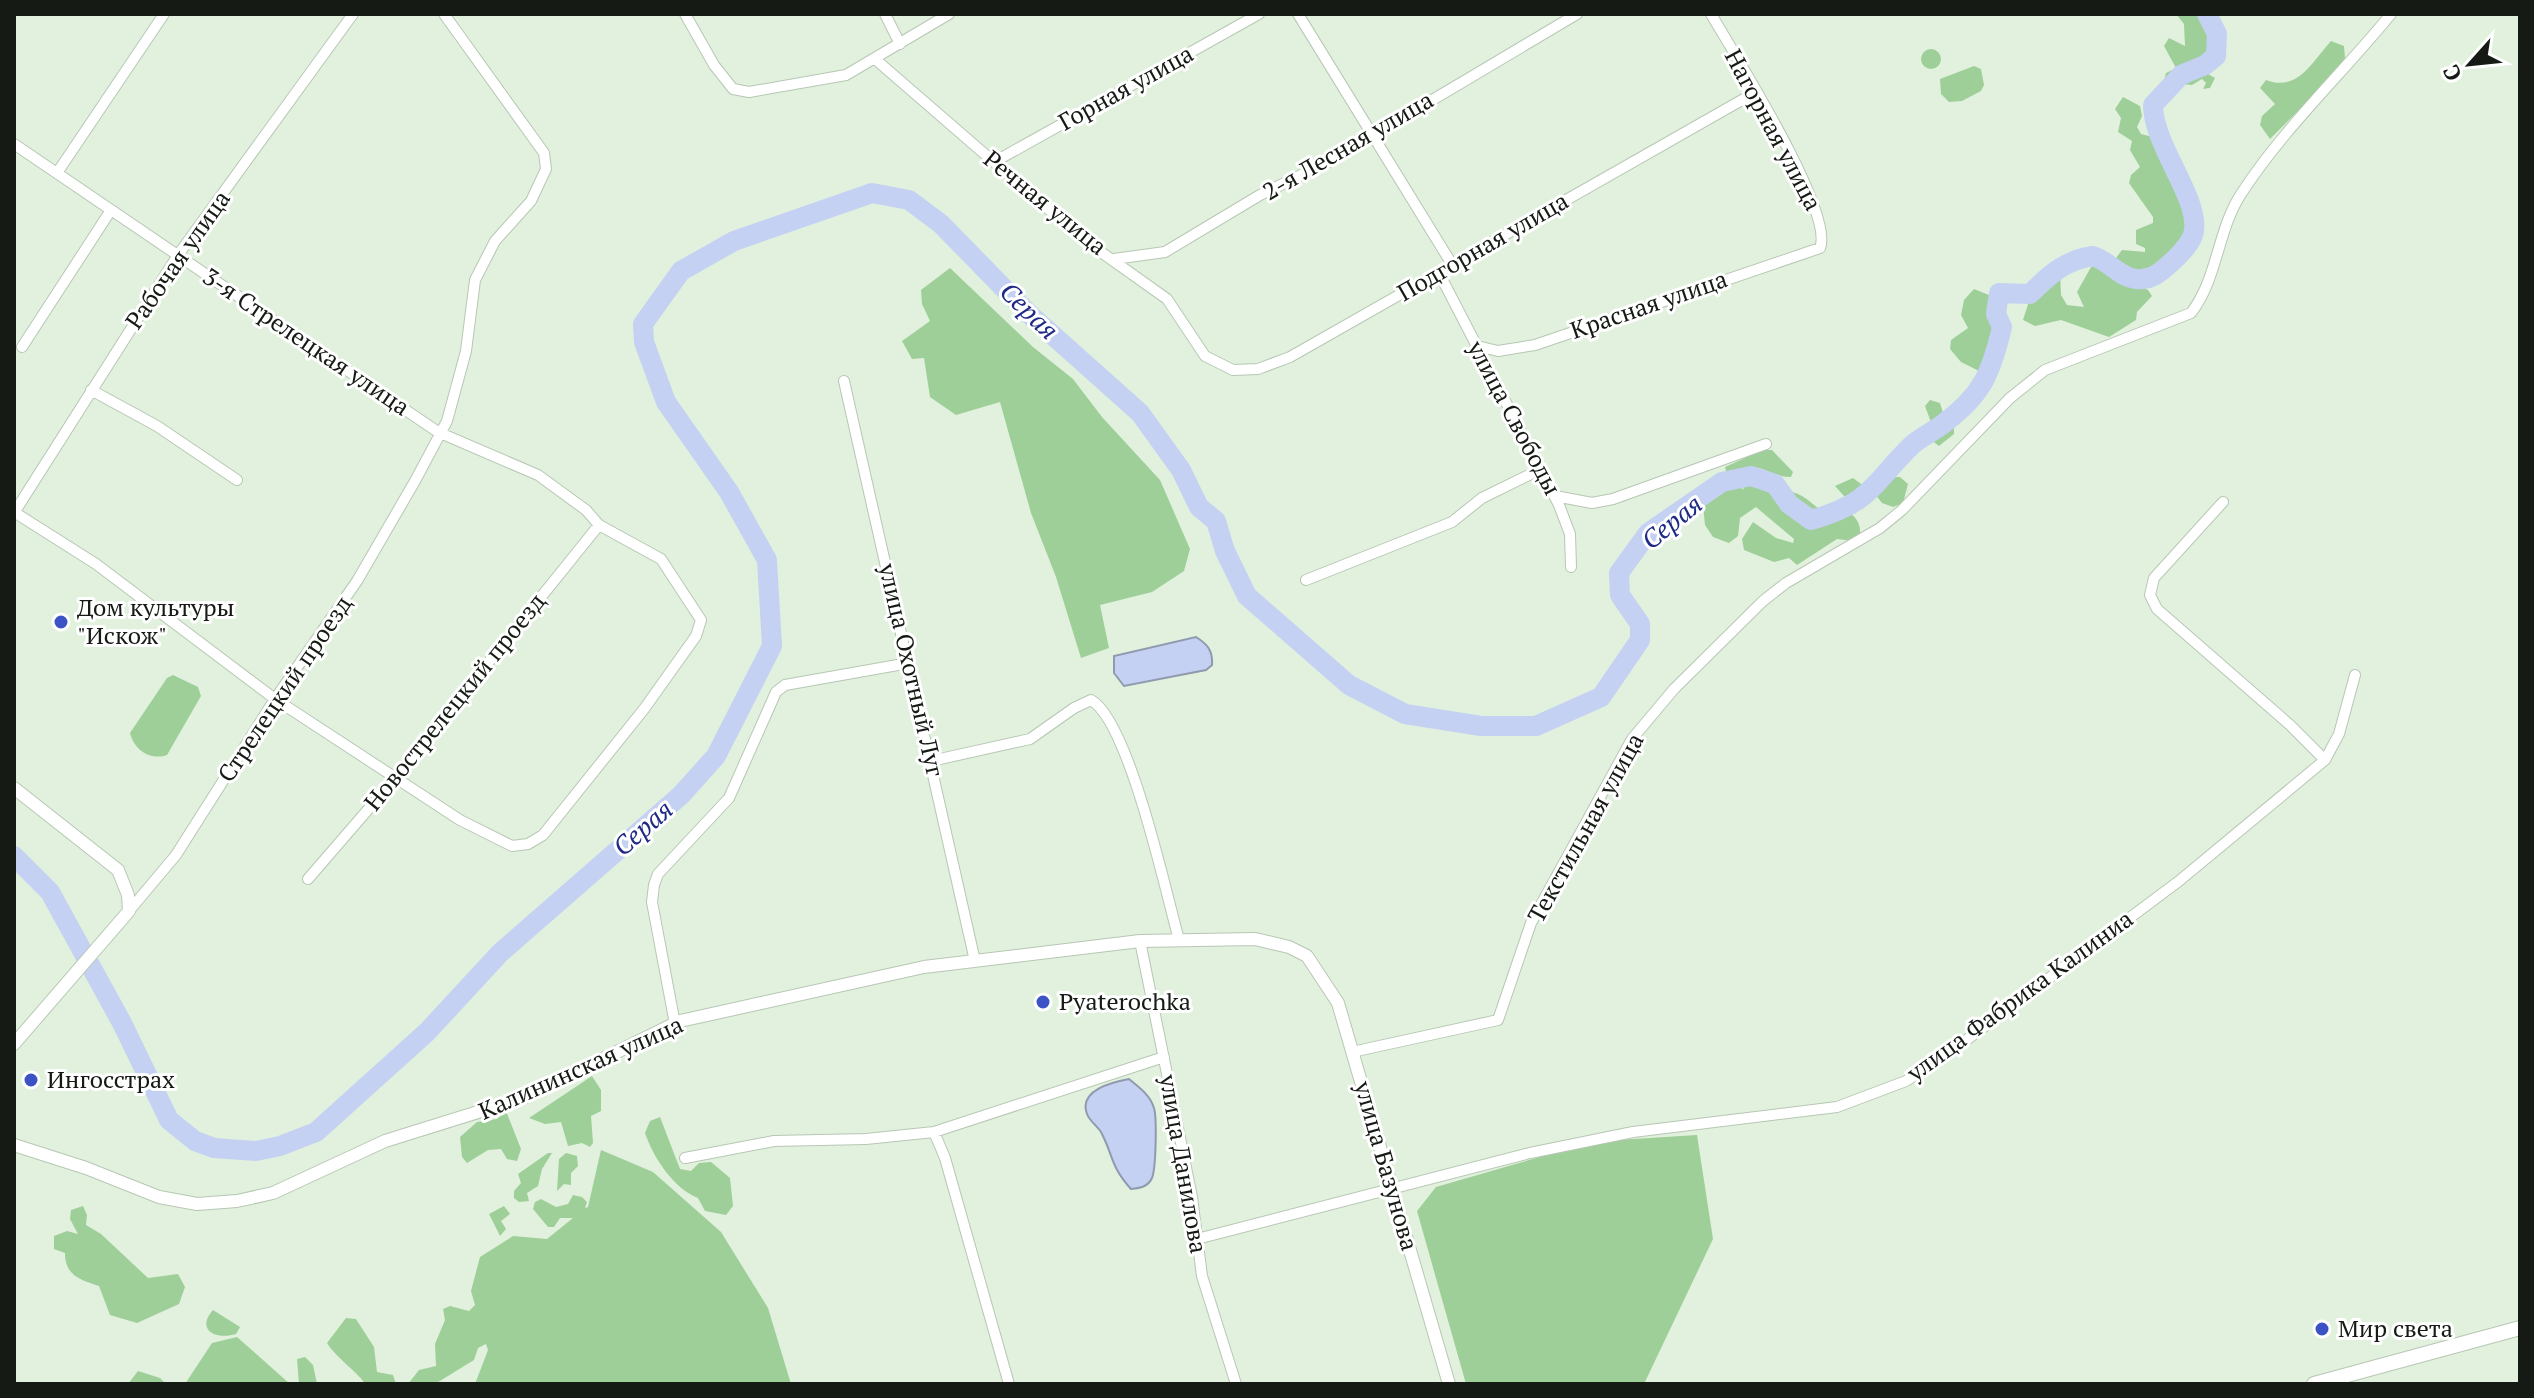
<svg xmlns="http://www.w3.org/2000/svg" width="2534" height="1398" font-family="'PT Serif',serif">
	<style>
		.green { fill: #9ecf98 }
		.water { fill: #c4d1f2; stroke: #909aaf; stroke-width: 2 }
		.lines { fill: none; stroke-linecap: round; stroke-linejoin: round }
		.river { stroke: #c4d1f2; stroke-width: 20 }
		.minor-casing { stroke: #b7c7b4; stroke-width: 12 }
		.tertiary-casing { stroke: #b7c7b4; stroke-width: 14 }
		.secondary-casing { stroke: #b7c7b4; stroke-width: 16 }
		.minor { stroke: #fff; stroke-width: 10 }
		.tertiary { stroke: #fff; stroke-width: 12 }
		.secondary { stroke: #fff; stroke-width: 14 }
		.poi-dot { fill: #3c53c6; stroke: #fff; stroke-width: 3 }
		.labels { text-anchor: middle; stroke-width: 6; stroke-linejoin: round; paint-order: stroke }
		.street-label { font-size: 24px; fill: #151a14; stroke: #fff }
		.poi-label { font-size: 24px; fill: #151a14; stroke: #fff; text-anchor: start }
		.water-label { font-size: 26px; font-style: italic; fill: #1e2a86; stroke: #fff }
	</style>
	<rect width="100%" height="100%" fill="#e1f1de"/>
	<path class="green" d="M2176,14H2201L2207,29L2215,28L2218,44L2207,51L2204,61L2196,67L2215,78L2210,88L2203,89L2206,83L2202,79L2192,85L2182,84L2172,92L2163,84L2166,73L2176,68L2164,46L2169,38L2185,46L2184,24Z
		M2331,41L2344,46L2345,58L2312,97L2270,139L2260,125L2262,116L2275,104L2260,88L2266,80C2298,92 2311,63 2331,41Z
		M1921 59a10 10 0 1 1 20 0a10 10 0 1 1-20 0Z
		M1974,66L1981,69L1984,85L1981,91L1962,101L1949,102L1941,94L1940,79Z
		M2123,97L2140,106L2142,116L2137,127L2141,134L2165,140L2167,157H2176L2180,164L2181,196L2188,203C2186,216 2193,228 2186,240C2180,252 2167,257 2156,264C2140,274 2126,282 2116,258L2122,250L2145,252V248L2136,244V230L2153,223V217L2129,183L2131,175L2140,167L2130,150L2132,141L2118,132L2121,118L2115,109Z
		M2049,264L2060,272L2061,295L2067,305L2084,307L2077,292L2091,267L2098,264C2117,275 2130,283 2148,290L2152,296L2137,312L2136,320L2109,337L2061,320L2035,326L2023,320L2038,273Z
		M950,268L1033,347L1073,379L1102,417L1160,480L1190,549L1184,571L1152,592L1100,605L1109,648L1081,658L1056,577L1031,513L1000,402L956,415L930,397L924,358L912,359L902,341L930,321L922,304L921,290Z
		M1974,289L1989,295L1992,318L1999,326L1989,365L1979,371L1961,362L1950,349L1951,340L1968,328L1961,315L1964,300Z
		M1930,400L1940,403L1944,416L1954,425V434L1939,446L1930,439L1928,430L1932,425L1925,406Z
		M1763,450H1772L1793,472L1791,477C1768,478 1758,455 1733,476L1727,475L1725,467Z
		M1750,473L1777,492C1806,487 1812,511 1838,519L1842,511C1853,512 1861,522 1860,533L1853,541L1837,539L1797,565L1789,558L1774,562L1744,550L1742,539L1753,522L1776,538L1793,543L1794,539L1756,507L1740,518L1738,536L1729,543L1713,537L1705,525L1703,505V496L1711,485L1729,479L1744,490L1740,481Z
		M1892,477H1900L1908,484L1903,503L1893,507L1882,503L1875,494Z
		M1853,478L1873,493L1869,500L1854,507L1835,486Z
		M173,675L198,687L201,696L167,755C149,761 134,749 130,733L167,678Z
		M592,1076L601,1090V1111L591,1116L593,1143L590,1147L582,1143L568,1146L561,1122L545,1124L529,1118Z
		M506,1111L521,1149L517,1161L507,1159L501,1149L488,1150L467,1163L462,1157L460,1137L477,1122L497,1119Z
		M660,1117L680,1169L691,1171L699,1163L711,1162L730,1178L733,1206L726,1215L705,1211L698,1198C674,1189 653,1157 645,1133L650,1121Z
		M1697,1135L1713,1239L1644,1384H1466L1417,1211L1436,1187L1543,1156L1617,1140Z
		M601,1150L653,1172L721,1232L768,1308L791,1384H475L488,1350L486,1344L478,1348L474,1360L435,1384H408L419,1370L436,1366L435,1344L445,1320L443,1309L450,1306L469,1311L475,1305L471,1291L480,1257L513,1236L547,1239L573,1218H560L554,1227H548L533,1209L535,1202L541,1199L556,1207L568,1204L573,1195L582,1197L587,1202L585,1208L588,1207Z
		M548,1153H552L542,1169L538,1186L527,1193L529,1201L519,1202L514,1198V1191L521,1183L518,1174Z
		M566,1153L577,1156L578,1166L571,1173V1185L564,1184L557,1191L559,1159Z
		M83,1206L87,1215L86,1225L101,1234L148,1278L178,1274L185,1287L179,1304L137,1323L110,1315L99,1286C81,1280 65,1276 65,1253L54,1249V1236L67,1231L78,1234L70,1219L71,1210Z
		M504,1206L510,1214L501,1221L506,1229L500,1236L489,1214Z
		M213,1310L240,1327L236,1334C217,1340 195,1331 213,1310Z
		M346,1318L356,1319L374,1347L377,1372L393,1375L396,1384H365C360,1374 337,1359 327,1343Z
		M237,1337L290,1384H185L212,1343Z
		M305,1357L313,1365L317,1384H299L297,1359Z
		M138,1371L160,1378L166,1384H128Z"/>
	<path class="water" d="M1196,637C1207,644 1213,650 1212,665L1206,670L1124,686L1114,673V656Z
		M1129,1079C1139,1087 1150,1095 1154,1108C1157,1118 1156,1168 1152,1178C1148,1187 1140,1188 1131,1189C1111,1167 1114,1158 1102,1134C1099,1127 1090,1122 1087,1114C1078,1090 1113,1082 1129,1079Z"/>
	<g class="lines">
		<path class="river" d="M14,856L50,892L122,1023L169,1120L195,1141L214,1148L256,1151L280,1146L316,1132L427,1032L500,953L681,795L716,756L772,646L767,560L729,492L666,402L644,342L643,324L681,271L734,241L872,193L909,200L941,224L1028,313L1140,413L1181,470L1199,507L1216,521L1225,551L1247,596L1349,685L1405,714L1481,726H1536L1601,697L1640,640V624L1620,595L1619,573L1648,533L1722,482L1751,476L1775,484L1789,504L1811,520C1872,503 1872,484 1912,445C1921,437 1934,431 1943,424C1982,395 1991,374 2002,327L1996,314L1999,293L2030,294C2049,275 2065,260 2093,256C2109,261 2119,277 2136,279C2152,281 2162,271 2173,261C2181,253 2192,243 2194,231C2199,197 2153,145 2153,105L2181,75L2205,65L2216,56L2217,34L2207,14"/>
		<defs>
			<path id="minor" d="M685,14L714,65L733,89L749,92L846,75L949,14
				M885,14L900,44
				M1298,14L1453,266
				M875,59L1084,240L1167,299L1205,356L1233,370L1258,369L1290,357L1756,92
				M14,144L438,432L538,475L586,510L599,525L661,559L701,620L696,636L644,709L543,835L528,844L512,846L460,820L275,699L96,564L14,512
				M994,162L1259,14
				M57,173L164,14
				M1114,259L1165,252L1260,195L1328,162L1577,14
				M1439,273L1559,505L1570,534L1571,567
				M1477,346L1498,351L1535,345L1820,248C1835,213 1733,52 1711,14
				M22,347L111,210
				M844,381L975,961
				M91,390L157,426L237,480
				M1555,496L1592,503L1613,499L1766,444
				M2223,502L2154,578L2150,595L2157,609L2290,725L2325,760
				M14,513L178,255L353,14
				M1306,580L1452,522L1482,498L1541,469
				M931,761L1030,739L1074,708L1091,700C1129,721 1166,893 1179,940
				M308,879L397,776L599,525
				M129,911L176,855L275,699L357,581L415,481L447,421L466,351L475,280L495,241L531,201L546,169L544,153L444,14
				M1140,941L1192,1197L1202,1276L1236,1384
				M675,1024L652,902L654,885L658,874L729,798L776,692L785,685L909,663
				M1352,1052L1498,1020L1531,923L1632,739L1674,689L1763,601L1786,583L1880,528L1902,510L2010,398L2045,370L2191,313C2218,278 2217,231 2241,194C2283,129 2342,74 2391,14
				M934,1132L945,1158L1009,1384
				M685,1158L774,1141L866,1139L934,1132L1164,1057
				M1197,1239L1530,1153L1633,1132L1837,1107L1906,1081L1941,1059L2179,881L2325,760L2339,734L2355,675"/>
			<path id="tertiary" d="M14,788L118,870L128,895L129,911L14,1044
				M14,1145L86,1168L159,1197L197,1204L237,1201L273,1193L385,1141L523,1098L680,1021L924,967L1140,941L1255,939L1289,947L1307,956L1338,1003L1449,1384"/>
			<path id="secondary" d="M2314,1384L2520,1328"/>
		</defs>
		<use href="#minor" class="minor-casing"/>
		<use href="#tertiary" class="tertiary-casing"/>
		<use href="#secondary" class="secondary-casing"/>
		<use href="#minor" class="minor"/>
		<use href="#tertiary" class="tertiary"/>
		<use href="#secondary" class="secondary"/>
	</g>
	<g class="poi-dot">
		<circle cx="61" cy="622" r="8"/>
		<circle cx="1043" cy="1002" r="8"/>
		<circle cx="31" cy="1080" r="8"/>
		<circle cx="2322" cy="1329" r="8"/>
	</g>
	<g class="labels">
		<g class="street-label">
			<text transform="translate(1126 88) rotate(-29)" y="8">Горная улица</text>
			<text transform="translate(1773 130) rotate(62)" y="8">Нагорная улица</text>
			<text transform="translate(1348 146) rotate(-30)" y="8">2-я Лесная улица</text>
			<text transform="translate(1045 203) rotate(39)" y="8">Речная улица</text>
			<text transform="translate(1483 247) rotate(-30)" y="8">Подгорная улица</text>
			<text transform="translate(178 260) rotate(-55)" y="8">Рабочая улица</text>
			<text transform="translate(1649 305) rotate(-19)" y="8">Красная улица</text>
			<text transform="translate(306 342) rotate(34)" y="8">3-я Стрелецкая улица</text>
			<text transform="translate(1514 418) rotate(62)" y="8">улица Свободы</text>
			<text transform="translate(911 670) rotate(77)" y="8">улица Охотный Луг</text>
			<text transform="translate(285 689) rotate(-56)" y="8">Стрелецкий проезд</text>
			<text transform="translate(455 702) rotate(-51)" y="8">Новострелецкий проезд</text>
			<text transform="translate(1586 828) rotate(-61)" y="8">Текстильная улица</text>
			<text transform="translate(2020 996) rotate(-36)" y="8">улица Фабрика Калиниа</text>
			<text transform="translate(581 1068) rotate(-24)" y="8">Калининская улица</text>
			<text transform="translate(1183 1164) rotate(80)" y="8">улица Данилова</text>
			<text transform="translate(1386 1166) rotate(74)" y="8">улица Базунова</text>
		</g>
		<g class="poi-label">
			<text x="77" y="616">Дом культуры<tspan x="77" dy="28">"Искож"</tspan></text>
			<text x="1059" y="1010">Pyaterochka</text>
			<text x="47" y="1088">Ингосстрах</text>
			<text x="2338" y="1337">Мир света</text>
		</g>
		<g class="water-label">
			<text transform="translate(1029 311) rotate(44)" y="9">Серая</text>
			<text transform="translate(1672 522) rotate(-39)" y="9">Серая</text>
			<text transform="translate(643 828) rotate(-41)" y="9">Серая</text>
		</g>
	</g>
	<rect width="2534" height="1398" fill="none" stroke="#151a14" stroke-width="32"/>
	<g transform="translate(2470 64) rotate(243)" stroke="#ffffff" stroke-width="6" paint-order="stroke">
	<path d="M0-6L14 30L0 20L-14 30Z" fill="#151a14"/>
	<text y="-12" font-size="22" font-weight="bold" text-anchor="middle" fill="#151a14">С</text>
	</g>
</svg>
